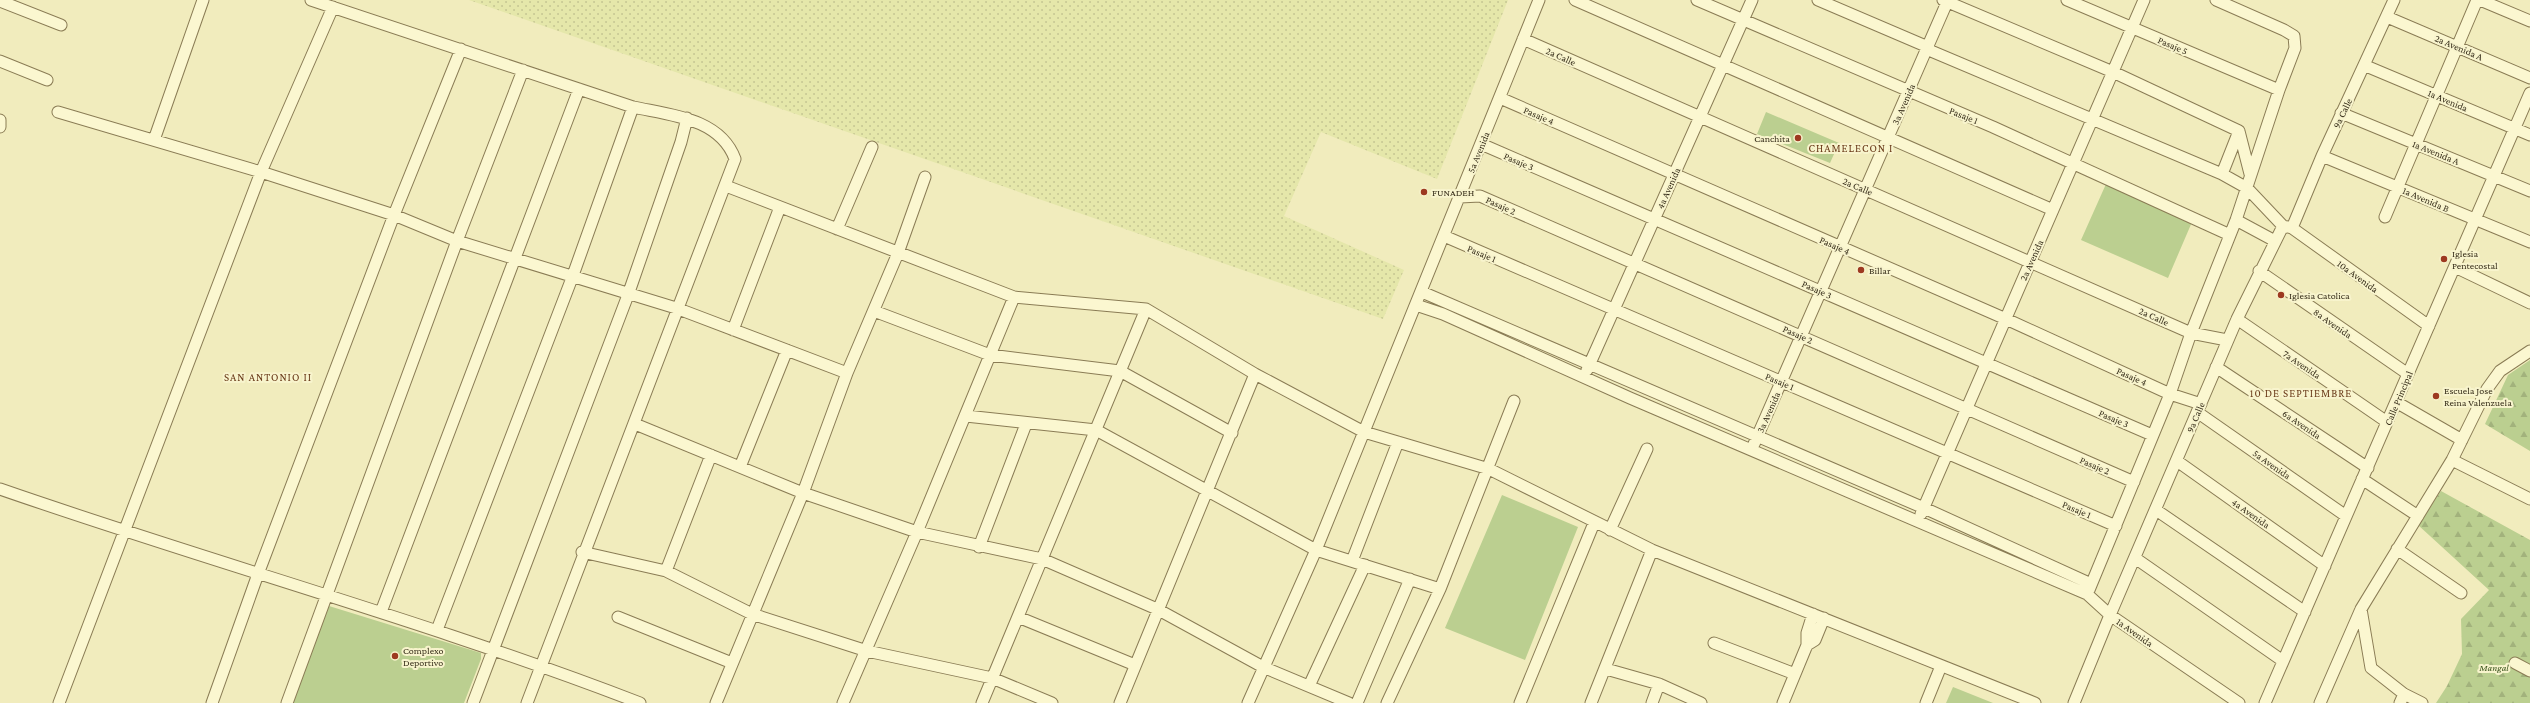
<svg xmlns="http://www.w3.org/2000/svg" width="2530" height="703" font-family="'Crimson Pro',serif">
	<style>
		.farmland { fill: url(#farmland-dots) }
		.grass { fill: #bbcf90 }
		.forest { fill: url(#forest-firs) }
		.lines { fill: none; stroke-linecap: round; stroke-linejoin: round }
		.minor-casing { stroke: #8a7c55; stroke-width: 13 }
		.minor { stroke: #fbf7d0; stroke-width: 11 }
		.poi-dot { fill: #9d3920; stroke: #f8f4cd; stroke-width: 1.5 }
		.labels { text-anchor: middle; stroke-width: 4; stroke-linejoin: round; paint-order: stroke }
		.street-label { font-size: 10px; fill: #382f1b; stroke: #f8f4cd }
		.poi-label { font-size: 10px; fill: #382f1b; stroke: #f8f4cd; text-anchor: start }
		.park-label { font-size: 10px; font-style: italic; fill: #3d5620; stroke: #f8f4cd }
		.neighbourhood-label { font-size: 11px; letter-spacing: 1px; fill: #683817; stroke: #f8f4cd }
	</style>
	<defs>
		<pattern id="farmland-dots" width="8" height="8" patternUnits="userSpaceOnUse"><rect width="8" height="8" fill="#e5e7aa"/><path d="M2 2h.1M6 6h.1" fill="none" stroke="#c5c692" stroke-width="1.8" stroke-linecap="round"/></pattern>
		<pattern id="forest-firs" width="22" height="20" patternUnits="userSpaceOnUse"><rect width="22" height="20" fill="#bbcf90"/><path d="M5 1l3.5 6h-7zM16 11l3.5 6h-7z" fill="#a2b27c"/></pattern>
	</defs>
	<rect width="100%" height="100%" fill="#f1ecbd"/>
	<path class="farmland" d="M469,0H1508L1437,179L1321,132L1284,216L1404,270L1383,319Z"/>
	<path class="grass" d="M1766,112L1839,143L1830,163L1757,134Z
		M2106,184L2192,222L2168,278L2081,240Z
		M1502,495L1578,527L1525,660L1445,628Z
		M329,606L481,653V659L464,703H291L325,609Z
		M1953,687L1993,703H1946Z"/>
	<path class="forest" d="M2530,360V451L2485,424L2508,375Z
		M2441,491L2530,540V703H2436L2447,686L2462,654L2461,619L2489,590L2418,525Z"/>
	<g class="lines">
		<defs>
			<path id="minor" d="M311,0L633,107C670,115 720,118 735,159L527,703
				M1575,0L2053,210
				M1697,0L1993,127L2230,235
				M1818,0L1928,47L1931,51L2222,174L2247,188L2283,226
				M1943,0L2113,72L2239,131L2250,174
				M2067,0L2279,90
				M2480,0L2530,21
				M0,1L61,25
				M2387,17L2530,78
				M1523,39L2191,333L2227,340
				M0,61L47,80
				M2366,66L2530,135
				M1500,98L2006,319L2170,394L2201,404
				M58,112L261,172L394,215L457,241L676,308L847,373
				M2341,113L2530,191
				M0,120V127
				M154,140L203,0
				M1481,144L2152,435
				M2322,156L2530,242
				M2222,174L2239,131
				M726,186L1014,297L1146,309L1255,374L1364,432L1489,469L1652,550L2035,703
				M1460,197L1480,196L2134,482
				M2385,217L2477,0
				M2236,220L2275,241
				M2292,228L2322,156L2394,0
				M837,229L872,147
				M1444,236L2116,526
				M2455,267L2530,303
				M2259,271L2408,374
				M1422,292L1924,508L2091,584
				M1416,305L1443,314L1630,398L2087,594L2110,615L2237,319L2283,226L2292,228L2429,326
				M874,311L990,355L1120,371L1232,433
				M2237,319L2387,422
				M733,330L780,207
				M2216,367L2368,468
				M1587,370L1752,0
				M2396,402L2462,440
				M2197,412L2346,516
				M966,416L1096,430L1316,550L1440,589
				M635,424L803,493L917,532L1042,559L1157,609L1263,667L1349,703
				M1754,444L1948,0
				M2452,460L2530,499
				M2177,461L2325,566
				M740,467L787,350
				M2362,479L2418,516
				M0,489C213,563 430,622 640,703
				M2156,510L2305,612
				M1921,514L2144,0
				M1610,530L1647,449
				M979,547L1026,424
				M2397,549L2461,593
				M582,552L666,571L752,614L867,651L992,678L1052,703
				M2135,558L2283,661
				M1352,561L1398,442
				M666,571L711,455
				M2089,590L2170,394L2191,333L2236,220L2279,90L2295,48L2294,36L2284,30L2216,0
				M2361,609L2371,668L2404,694L2422,703
				M381,612L579,89
				M618,617L732,663
				M1018,617L1135,665
				M437,630L572,278L633,107
				M1714,643L1795,674
				M1807,645L1815,640L1824,618
				M2515,663L2530,671
				M1606,669L1659,684L1701,703
				M1309,686L1365,565
				M59,703L261,172L333,7
				M212,703L258,574L394,215L461,49
				M287,703L457,241L523,70
				M473,703L628,295L681,142L687,118
				M716,703L803,493L847,373L898,253L925,177
				M843,703L917,532L1014,297
				M982,703L1146,309
				M1120,703L1255,374
				M1248,703L1316,550L1539,0
				M1357,703L1410,579
				M1387,703L1440,589L1514,401
				M1520,703L1594,523
				M1591,703L1652,550
				M1652,703L1659,684
				M1783,703L1807,645V633L1813,614
				M1926,703L1941,666
				M2074,703L2110,615L2239,703
				M2265,703L2530,93
				M2320,703L2361,609L2452,460L2487,389L2500,371L2530,351
				M2400,703L2404,694"/>
		</defs>
		<use href="#minor" class="minor-casing"/>
		<use href="#minor" class="minor"/>
	</g>
	<g class="poi-dot">
		<circle cx="1798" cy="138" r="4"/>
		<circle cx="1424" cy="192" r="4"/>
		<circle cx="2444" cy="259" r="4"/>
		<circle cx="1861" cy="270" r="4"/>
		<circle cx="2281" cy="295" r="4"/>
		<circle cx="2436" cy="396" r="4"/>
		<circle cx="395" cy="656" r="4"/>
	</g>
	<g class="labels">
		<g class="street-label">
			<text transform="translate(2173 45) rotate(23)" y="4">Pasaje 5</text>
			<text transform="translate(2459 47) rotate(23)" y="4">2a Avenida A</text>
			<text transform="translate(1561 56) rotate(24)" y="4">2a Calle</text>
			<text transform="translate(2448 100) rotate(23)" y="4">1a Avenida</text>
			<text transform="translate(1903 104) rotate(-66)" y="4">3a Avenida</text>
			<text transform="translate(2342 113) rotate(-64)" y="4">9a Calle</text>
			<text transform="translate(1539 115) rotate(23)" y="4">Pasaje 4</text>
			<text transform="translate(1964 115) rotate(22)" y="4">Pasaje 1</text>
			<text transform="translate(1478 152) rotate(-68)" y="4">5a Avenida</text>
			<text transform="translate(2436 152) rotate(22)" y="4">1a Avenida A</text>
			<text transform="translate(1519 161) rotate(23)" y="4">Pasaje 3</text>
			<text transform="translate(1858 186) rotate(23)" y="4">2a Calle</text>
			<text transform="translate(1668 188) rotate(-66)" y="4">4a Avenida</text>
			<text transform="translate(2426 199) rotate(23)" y="4">1a Avenida B</text>
			<text transform="translate(1501 205) rotate(24)" y="4">Pasaje 2</text>
			<text transform="translate(1835 245) rotate(24)" y="4">Pasaje 4</text>
			<text transform="translate(1482 253) rotate(23)" y="4">Pasaje 1</text>
			<text transform="translate(2031 260) rotate(-66)" y="4">2a Avenida</text>
			<text transform="translate(2358 276) rotate(36)" y="4">10a Avenida</text>
			<text transform="translate(1817 289) rotate(24)" y="4">Pasaje 3</text>
			<text transform="translate(2154 316) rotate(24)" y="4">2a Calle</text>
			<text transform="translate(2333 323) rotate(35)" y="4">8a Avenida</text>
			<text transform="translate(1798 334) rotate(24)" y="4">Pasaje 2</text>
			<text transform="translate(2302 364) rotate(34)" y="4">7a Avenida</text>
			<text transform="translate(2132 376) rotate(24)" y="4">Pasaje 4</text>
			<text transform="translate(1780 381) rotate(23)" y="4">Pasaje 1</text>
			<text transform="translate(2398 398) rotate(-67)" y="4">Calle Principal</text>
			<text transform="translate(1768 412) rotate(-66)" y="4">3a Avenida</text>
			<text transform="translate(2195 417) rotate(-67)" y="4">9a Calle</text>
			<text transform="translate(2114 418) rotate(23)" y="4">Pasaje 3</text>
			<text transform="translate(2302 424) rotate(34)" y="4">6a Avenida</text>
			<text transform="translate(2272 464) rotate(35)" y="4">5a Avenida</text>
			<text transform="translate(2095 465) rotate(23)" y="4">Pasaje 2</text>
			<text transform="translate(2077 509) rotate(23)" y="4">Pasaje 1</text>
			<text transform="translate(2251 513) rotate(35)" y="4">4a Avenida</text>
			<text transform="translate(2135 632) rotate(35)" y="4">1a Avenida</text>
		</g>
		<g class="poi-label">
			<text x="1790" y="142" text-anchor="end">Canchita</text>
			<text x="1432" y="196">FUNADEH</text>
			<text x="2452" y="257">Iglesia<tspan x="2452" dy="12">Pentecostal</tspan></text>
			<text x="1869" y="274">Billar</text>
			<text x="2289" y="299">Iglesia Catolica</text>
			<text x="2444" y="394">Escuela Jose<tspan x="2444" dy="12">Reina Valenzuela</tspan></text>
			<text x="403" y="654">Complexo<tspan x="403" dy="12">Deportivo</tspan></text>
		</g>
		<g class="park-label">
			<text x="2494" y="671">Mangal</text>
		</g>
		<g class="neighbourhood-label">
			<text x="1851" y="152">CHAMELECON I</text>
			<text x="268" y="381">SAN ANTONIO II</text>
			<text x="2301" y="397">10 DE SEPTIEMBRE</text>
		</g>
	</g>
</svg>
